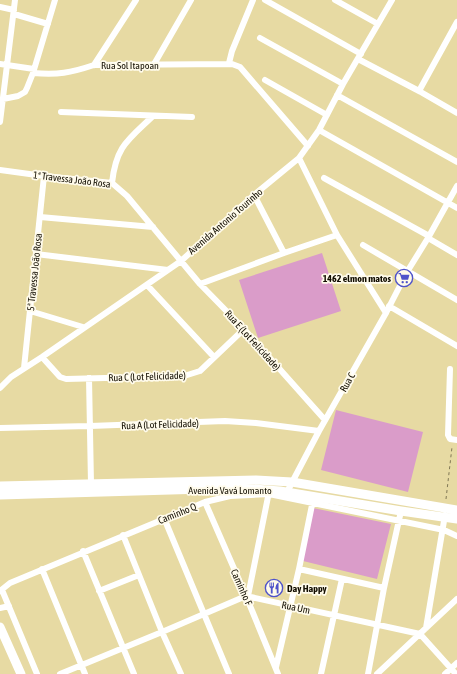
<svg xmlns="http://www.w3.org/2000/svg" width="457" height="674" font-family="'Asap Condensed',sans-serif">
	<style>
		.green { fill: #da9cc9 }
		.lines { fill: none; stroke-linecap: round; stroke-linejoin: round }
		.path { stroke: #817855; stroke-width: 1; stroke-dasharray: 3 3; stroke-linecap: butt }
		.street { stroke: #fff; stroke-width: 6 }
		.secondary { stroke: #fff; stroke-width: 9 }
		.labels { text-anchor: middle; stroke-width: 3.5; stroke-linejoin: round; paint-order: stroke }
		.street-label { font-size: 10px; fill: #120d00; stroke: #fffbeb }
		.poi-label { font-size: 10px; font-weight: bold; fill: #120d00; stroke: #fffbeb; text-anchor: end }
	</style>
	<rect width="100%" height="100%" fill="#e7daa3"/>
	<path class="green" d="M322,253L341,311L258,338L239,280Z
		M336,410L423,432L408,492L321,470Z
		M313,508L391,524L377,579L303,561Z"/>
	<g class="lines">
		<path class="path" d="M446,499L452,447"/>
		<path class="street" d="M265,0L361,54
			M335,0L378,24
			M0,7L14,10
			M14,14L48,24
			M260,38L343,84
			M358,59L419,91L457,113
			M229,63L232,51L253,0
			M0,64L34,69
			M94,65L136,0
			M153,66L191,0
			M33,73C58,75 70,73 94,65L232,64L240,67L308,146
			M265,80L327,115
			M419,91L457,22
			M337,95L457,162
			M3,99L18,96L25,92L27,88L33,73L55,0
			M61,112L192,117
			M0,122L15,0
			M319,130L457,208
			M299,158L337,235L386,313
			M0,170L44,176L112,183L127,196L200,284L244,329L325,420
			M324,178L429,236
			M112,183C116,146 128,140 153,116
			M254,195L284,253
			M40,217L153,227
			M428,238L457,255
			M363,245L457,300
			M36,254L168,270
			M200,284L284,253L337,235
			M147,285L214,357
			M389,306L457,346
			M30,311L83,327
			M42,357L60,377L66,379L184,376L200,371L244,329
			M24,368L44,176
			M450,369L448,435L450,439L457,440
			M89,378L91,484
			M0,388L11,377L42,357L181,261L254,195L299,158L319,130L343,84L392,0
			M0,428L90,426L225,421L256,423L319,431
			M287,492L319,431L386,313L407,272L428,238L457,186
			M205,502L246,596L278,674
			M164,518L229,674
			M123,535L162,632L181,674
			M83,551L134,674
			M42,569L85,674
			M299,569L384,588
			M2,590L37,674
			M0,591L10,583L205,502L230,496L269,494L444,530L457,536
			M99,591L139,575
			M248,596L269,492
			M0,608L9,606
			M426,628L445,515
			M276,667L299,569L313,500
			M60,674L162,632L246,596L420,634L456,674
			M321,674L342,579
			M368,674L384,588L401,511
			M377,674L457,599
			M445,674L457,663"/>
		<path class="secondary" d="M0,486L256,480L292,482L457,510
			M0,495L239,488L280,491L401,511L457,519
			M0,627L21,674"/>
	</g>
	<defs>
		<symbol id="supermarket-ring" viewBox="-11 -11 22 22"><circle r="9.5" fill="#fffbeb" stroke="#4f53ca" stroke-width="1.5"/><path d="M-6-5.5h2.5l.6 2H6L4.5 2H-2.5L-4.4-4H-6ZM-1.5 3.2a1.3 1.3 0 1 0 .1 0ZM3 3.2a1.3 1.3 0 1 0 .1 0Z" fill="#4f53ca"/></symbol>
		<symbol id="restaurant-ring" viewBox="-11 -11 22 22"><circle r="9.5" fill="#fffbeb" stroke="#4f53ca" stroke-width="1.5"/><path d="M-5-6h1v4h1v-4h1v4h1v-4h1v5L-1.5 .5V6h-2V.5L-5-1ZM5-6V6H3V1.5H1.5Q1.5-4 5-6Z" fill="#4f53ca"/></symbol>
	</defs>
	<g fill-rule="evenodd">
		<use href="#supermarket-ring" x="394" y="268" width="20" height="20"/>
		<use href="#restaurant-ring" x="264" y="578" width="20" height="20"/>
	</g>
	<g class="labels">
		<g class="street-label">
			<text x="130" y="69">Rua Sol Itapoan</text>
			<text transform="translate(72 179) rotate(7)" y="4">1ª Travessa João Rosa</text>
			<text transform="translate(225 221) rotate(-41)" y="4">Avenida Antonio Tourinho</text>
			<text transform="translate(34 272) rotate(-84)" y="4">5ª Travessa João Rosa</text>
			<text transform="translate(253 340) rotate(48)" y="4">Rua E (Lot Felicidade)</text>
			<text transform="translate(147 376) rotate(-2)" y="4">Rua C (Lot Felicidade)</text>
			<text transform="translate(347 382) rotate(-60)" y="4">Rua C</text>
			<text transform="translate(160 424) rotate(-2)" y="4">Rua A (Lot Felicidade)</text>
			<text x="230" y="494">Avenida Vavá Lomanto</text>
			<text transform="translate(177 513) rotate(-22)" y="4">Caminho Q</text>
			<text transform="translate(242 587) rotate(66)" y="4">Caminho F</text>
			<text transform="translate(296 607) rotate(12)" y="4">Rua Um</text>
		</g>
		<g class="poi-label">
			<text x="391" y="282">1462 elmon matos</text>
			<text x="287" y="592" text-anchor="start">Day Happy</text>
		</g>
	</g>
</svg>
